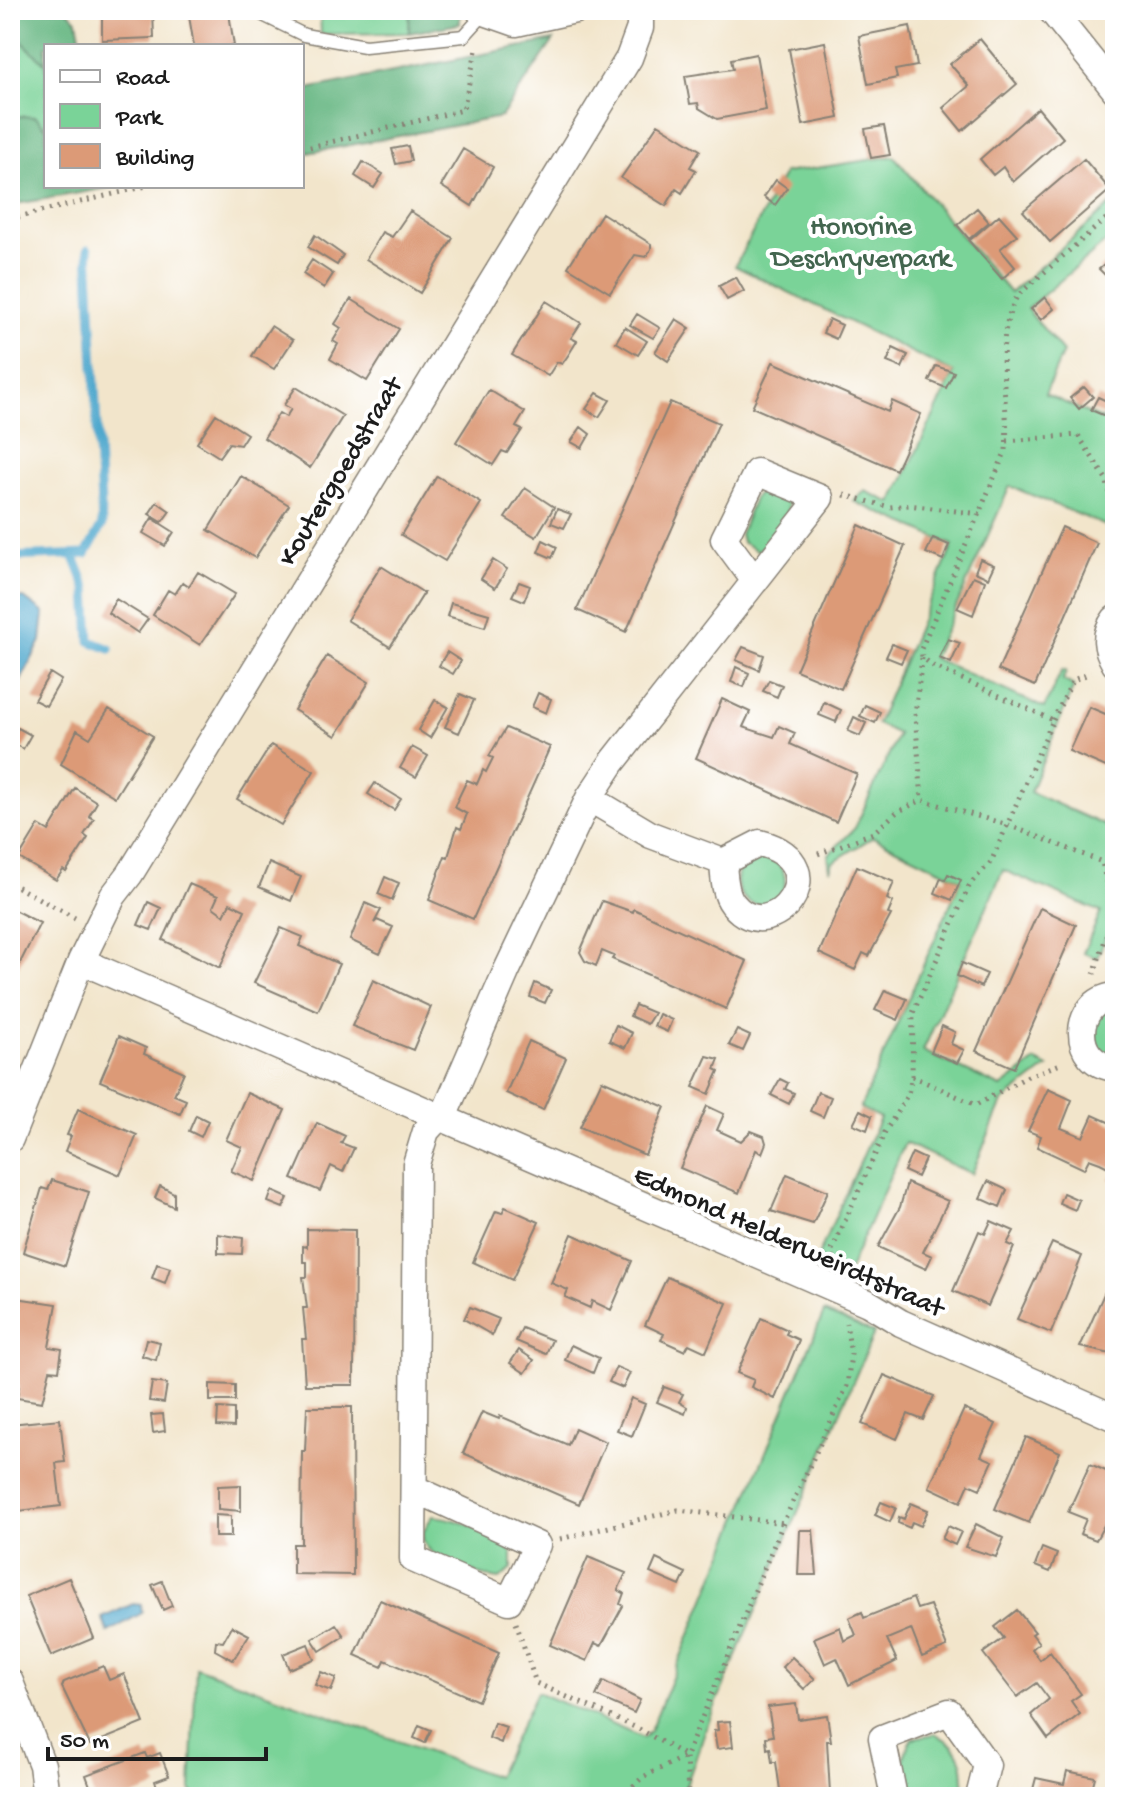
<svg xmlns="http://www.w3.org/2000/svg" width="1125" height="1807" font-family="'Gochi Hand',sans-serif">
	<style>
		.green { fill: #7ad398; stroke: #4b785a; stroke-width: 2 }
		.forest { fill: #63b580; stroke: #40684e; stroke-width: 2 }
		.water { fill: #50a8cd; stroke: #366274; stroke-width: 2 }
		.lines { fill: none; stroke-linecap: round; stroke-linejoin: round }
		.stream { stroke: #50a8cd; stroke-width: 9 }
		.building { fill: #dc9a77 }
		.lane-casing { stroke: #878074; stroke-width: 15 }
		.street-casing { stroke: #878074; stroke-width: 29 }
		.path { stroke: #878074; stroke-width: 5; stroke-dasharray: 2 6; stroke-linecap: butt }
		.lane { stroke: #fff; stroke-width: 12 }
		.street { stroke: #fff; stroke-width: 26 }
		.labels { text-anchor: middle; stroke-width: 8; stroke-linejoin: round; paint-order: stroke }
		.park-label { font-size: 28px; fill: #42654e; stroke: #fff }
		.street-label { font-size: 28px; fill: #1c1c1c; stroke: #fff }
	</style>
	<rect width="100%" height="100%" fill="#fff"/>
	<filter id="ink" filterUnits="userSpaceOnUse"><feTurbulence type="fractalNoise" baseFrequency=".0125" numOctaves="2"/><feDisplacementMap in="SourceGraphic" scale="16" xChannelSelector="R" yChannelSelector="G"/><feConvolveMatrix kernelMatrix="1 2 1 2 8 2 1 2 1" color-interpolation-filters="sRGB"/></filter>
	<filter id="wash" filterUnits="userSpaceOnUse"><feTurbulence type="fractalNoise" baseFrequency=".006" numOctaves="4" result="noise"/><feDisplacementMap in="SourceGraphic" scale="32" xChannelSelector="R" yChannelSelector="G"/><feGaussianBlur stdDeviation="1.8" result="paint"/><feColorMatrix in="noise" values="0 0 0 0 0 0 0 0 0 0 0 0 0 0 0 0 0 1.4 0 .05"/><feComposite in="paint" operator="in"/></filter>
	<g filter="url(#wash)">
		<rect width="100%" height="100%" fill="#f2e5cb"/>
		<path class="green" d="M320,10H410L409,33L321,34Z
			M10,34C24,39 33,55 46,63V128L36,118L19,116L10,126Z
			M894,156L1010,293L1115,201V234L1027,309L1063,352L1045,394L1115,425V563L1110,561L1111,528L1010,486L933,658L1044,708L1062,670L1066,671L1063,680L1074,686L1030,792L1115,830V915L1097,958L1083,953L1101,912L1003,870L923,1051L1001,1087L1036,1061L1048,1067L1002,1102L972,1174L905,1143L848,1272L817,1258L880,1118L860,1108L961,880L873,837L833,862L830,870L828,855L855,828L898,734L877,724L953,545L853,501L865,491L892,503L954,373L735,266L784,173Z
			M766,490L778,491L788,501V516L758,551L742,542L740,534L755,496Z
			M737 881a24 24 0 1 1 48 0a24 24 0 1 1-48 0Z
			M1115,1007V1058L1098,1050L1093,1021L1099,1014Z
			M824,1312L874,1333L708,1723L682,1797H194L191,1789L196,1667L496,1777L537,1692L643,1738L650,1731Z
			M433,1516C461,1519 494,1533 512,1553V1568L500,1579C482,1577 426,1559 423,1539C422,1530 428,1523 433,1516Z
			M935,1734C963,1746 968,1769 961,1797H908C904,1774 899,1759 912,1738Z"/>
		<path class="forest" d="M10,10H67L77,20L82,46H46L45,63C32,54 24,39 10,34Z
			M410,10H460V24L409,33Z
			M554,40L501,117L302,154V90Z
			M19,116L36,117L46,128V186H120L10,205V126Z"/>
		<path class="water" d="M10,598H24L44,613L41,641L10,702Z
			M133,1604L141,1605L142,1613L108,1632L102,1618Z"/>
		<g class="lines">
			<path class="stream" d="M10,557L86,554L102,525L88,249
				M74,557L87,590L90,641L110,649"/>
		</g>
		<g id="blocks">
			<path class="building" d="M153,10L154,38L102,40V12Z
				M188,10L229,13L234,46H194Z
				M910,26L917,66L895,70L897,78L868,84L859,36Z
				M980,39L1017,84L962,131L943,108L969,86L950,64Z
				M825,42L839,118L803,125L789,49Z
				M756,54L766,110L717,119L699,108L698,103L690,104L685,76L733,69L731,59Z
				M1038,108L1063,138L1013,182L1003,167L993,175L980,159Z
				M658,124L700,150L690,167L696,170L682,193L676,189L666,206L621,178Z
				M884,126L890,155L871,158L865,129Z
				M408,146L411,161L396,164L392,149Z
				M463,149L493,167L472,206L441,186Z
				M1084,159L1110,190L1050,242L1023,211Z
				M363,162L383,174L374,188L355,176Z
				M776,180L787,188L775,205L764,197Z
				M977,208L989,222L969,239L957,225Z
				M410,211L453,238L420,293L366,259L382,232L392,237Z
				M602,213L651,244V249L646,257L635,255L610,293L568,267Z
				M999,215L1017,235L1000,249L1015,267L1002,279L969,241Z
				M315,235L343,255L337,265L308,247Z
				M1115,256V276L1110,280L1099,269Z
				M312,260L333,274L324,288L303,274Z
				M736,277L744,291L727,300L719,286Z
				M1045,297L1054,309L1041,320L1031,309Z
				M351,299L399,329L367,381L330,359L338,344L333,341L341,328L335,324Z
				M546,301L581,323L571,338L577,341L569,354L562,364L557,362L548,376L512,355Z
				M637,314L660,328L653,338L630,325Z
				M676,319L690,328L668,361L655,352Z
				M829,319L842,325L836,339L823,333Z
				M271,326L293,340L274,369L252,356Z
				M625,327L647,341L638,355L616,342Z
				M893,348L908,355L902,368L887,362Z
				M773,362L888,412L892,401L921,414L896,470L752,407Z
				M936,366L954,372L946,388L929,381Z
				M296,387L343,416L310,468L264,438L279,413L286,417L291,409L284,405Z
				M1084,387L1093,397L1079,409L1070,398Z
				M489,390L525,412L516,427L522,430L507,453L502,451L493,465L456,442Z
				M597,393L610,400L599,417L586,409Z
				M1098,397L1111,403L1105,416L1091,410Z
				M670,402L719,423L626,632L577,610Z
				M216,414L247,434L240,445L229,443L219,457L197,443Z
				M581,427L590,434L582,448L571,442Z
				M241,476L289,505L255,558L208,530Z
				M437,476L481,503L445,561L401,535Z
				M525,488L554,507L536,537L505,518Z
				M157,502L170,511L162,522L149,514Z
				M557,509L571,514L564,528L551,523Z
				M152,518L174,532L165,546L143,533Z
				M859,525L905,546L841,689L796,670Z
				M1062,527L1097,543L1035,686L998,670Z
				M933,538L949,545L943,560L926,553Z
				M543,540L557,547L552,558L538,552Z
				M980,559L994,565L988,578L975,572Z
				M493,560L507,569L495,588L481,579Z
				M381,566L424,593L390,647L347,620Z
				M198,572L235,594L200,645L153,615L168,590L175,594L183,582L189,586Z
				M973,576L985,581L973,615L957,608Z
				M519,582L530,586L524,601L512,596Z
				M116,599L148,619L138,633L108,613Z
				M451,603L489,614L485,627L447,616Z
				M948,639L960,643L951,663L939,658Z
				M892,644L907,650L901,663L886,657Z
				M743,647L764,655L759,670L736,660Z
				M447,652L461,661L453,674L439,666Z
				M327,656L369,682L336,736L294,710Z
				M736,667L749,673L744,687L731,682Z
				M50,673L61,680L46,706L34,700Z
				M769,680L782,685L777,697L763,691Z
				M538,693L551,699L546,713L532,707Z
				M460,694L474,700L459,733L445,727Z
				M722,699L750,712L743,727L774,737L779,726L795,733L790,744L857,774L836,822L696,758Z
				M435,700L448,707L430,738L418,730Z
				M824,702L841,710L836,722L819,715Z
				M865,705L880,712L875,723L860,716Z
				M1089,707L1115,718V771L1069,751Z
				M109,709L153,736L115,797L61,764L77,730L90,738Z
				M854,717L866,723L860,736L848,731Z
				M18,728L31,735L23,749L10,742Z
				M506,728L550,747L473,919L429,900L445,856L448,857L457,827L461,829L467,814L454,807L467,780L477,784L483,770L486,772L493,758L489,756Z
				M271,745L314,771L281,825L237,799Z
				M412,747L428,756L416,777L400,768Z
				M375,783L401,799L394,810L368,794Z
				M75,788L97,802L89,816L94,819L84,835L88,838L66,872L63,870L56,880L19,858L39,825L49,831Z
				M269,863L301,877L291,901L259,887Z
				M857,866L894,882L887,899L893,902L888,914L891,915L869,956L863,953L855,970L819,953Z
				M948,874L961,880L952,900L935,893L941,878L945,880Z
				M385,877L399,883L392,900L378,894Z
				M189,884L218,896L213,907L224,915L230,903L245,910L220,968L163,940Z
				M602,901L633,912L634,909L747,961L726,1009L612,959L614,956L602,951L596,966L585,961L580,952Z
				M148,902L161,908L151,930L138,925Z
				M365,903L381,910L374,923L377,920L393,927L380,954L350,940Z
				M10,908L40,923L10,983Z
				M1040,908L1076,925L1014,1068L976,1051Z
				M281,928L303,937L299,946L339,964L318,1011L254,983Z
				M962,963L987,974L981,987L957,976Z
				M373,980L431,1007L413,1050L352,1026Z
				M535,983L551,990L545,1003L530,997Z
				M885,990L907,999L898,1020L875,1010Z
				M635,1005L654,1013L647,1024L630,1016Z
				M659,1014L672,1020L667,1032L654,1026Z
				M616,1025L632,1033L625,1048L609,1041Z
				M942,1026L955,1032L951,1044L964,1050L957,1063L931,1052Z
				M737,1030L750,1036L743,1051L729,1045Z
				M119,1036L146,1048L144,1054L184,1072L174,1095L186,1100L180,1114L100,1081Z
				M529,1041L566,1058L543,1110L506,1093Z
				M707,1056L719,1059L715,1069L719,1071L709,1094L693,1087Z
				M780,1079L788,1083L785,1089L794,1093L789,1104L771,1095Z
				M602,1080L665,1107L645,1155L580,1127Z
				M1048,1089L1072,1100L1061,1128L1083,1137L1093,1115L1115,1125V1182L1109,1179L1114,1170L1100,1163L1089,1159L1084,1169L1037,1147L1041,1136L1028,1131Z
				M818,1092L831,1097L823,1117L810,1111Z
				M247,1093L285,1110L254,1181L231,1171L242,1147L226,1140Z
				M707,1106L724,1114L717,1130L741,1141L751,1131L764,1136L766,1143L762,1153L756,1150L739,1193L680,1168Z
				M78,1109L137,1135L120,1175L65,1151L71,1136L67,1135Z
				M860,1110L872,1116L867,1130L853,1124Z
				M196,1115L208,1121L201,1137L189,1131Z
				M317,1123L345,1136L341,1143L354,1148L343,1172L331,1166L320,1191L292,1179Z
				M912,1153L925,1159L917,1177L904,1171Z
				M787,1174L828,1191L813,1224L771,1211Z
				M52,1180L89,1192L65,1266L23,1252L42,1188L48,1190Z
				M988,1181L1007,1190L1000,1207L980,1198Z
				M907,1183L948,1201L923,1252L932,1256L926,1269L878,1247L900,1207Z
				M160,1186L174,1193V1207L155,1198Z
				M272,1191L288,1198L283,1208L268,1202Z
				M1063,1193L1079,1200L1075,1210L1059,1203Z
				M505,1207L539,1222L512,1280L473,1262L496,1211L502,1213Z
				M991,1221L1014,1231L1007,1244L1014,1247L988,1306L953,1291L979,1231L985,1234Z
				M307,1229L355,1230L354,1385H305L302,1339H306L303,1308H307L303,1277H307V1262H303V1246L307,1247Z
				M218,1234L243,1238L242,1254L218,1253Z
				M572,1234L632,1261L611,1310L592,1301L590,1308L565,1297L568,1290L551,1283Z
				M1052,1243L1082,1256L1051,1333L1017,1319Z
				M157,1264L170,1268L165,1283L152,1278Z
				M667,1277L727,1303L706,1352L689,1344L685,1351L661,1340L664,1334L645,1325Z
				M1107,1287L1115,1291V1355L1080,1347Z
				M16,1298L57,1304L49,1347L62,1349L59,1371L50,1370L42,1402L17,1398L19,1386L10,1385V1325Z
				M470,1307L499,1319L492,1335L464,1319Z
				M761,1318L788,1330L786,1334L799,1340L775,1399L751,1387L754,1380L737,1373Z
				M522,1328L552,1340L546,1354L516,1341Z
				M146,1339L160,1342L156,1360L142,1356Z
				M571,1345L599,1358L593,1373L565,1360Z
				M519,1350L534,1360L525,1373L510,1363Z
				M616,1367L630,1373L623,1388L609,1382Z
				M884,1375L934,1396L923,1420L908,1414L897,1439L862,1424Z
				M152,1382L167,1384L164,1403L149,1401Z
				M210,1384L235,1385V1401H210Z
				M664,1387L683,1394L679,1402L687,1407L685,1414L657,1402Z
				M631,1398L645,1404L632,1436L617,1430Z
				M307,1407H352L353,1575L293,1574V1544H301L302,1451H305Z
				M218,1408L234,1409V1427L217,1426Z
				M964,1409L996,1424L981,1456L993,1461L980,1489L969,1484L961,1502L929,1487Z
				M482,1412L499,1419L500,1416L568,1445L575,1428L606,1442L579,1504L463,1453Z
				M163,1414L165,1431L153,1433L151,1415Z
				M60,1419L65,1462L56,1463L61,1506L10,1512V1424Z
				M1026,1437L1060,1452L1029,1523L995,1509Z
				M1090,1464L1115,1475V1505L1096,1540L1080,1534L1086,1519L1068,1512Z
				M241,1485V1511L218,1509V1486Z
				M881,1502L896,1508L890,1522L875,1515Z
				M911,1503L928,1510L921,1526L912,1522L910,1528L898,1523L899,1517L904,1519Z
				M215,1515L231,1516V1537H215Z
				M976,1524L1004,1538L996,1557L965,1547Z
				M948,1526L961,1532L955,1545L942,1539Z
				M800,1530H813L817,1575H798Z
				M1042,1548L1057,1554L1050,1572L1035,1566Z
				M588,1557L626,1573L618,1590L624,1593L620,1604L623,1606L601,1646L595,1643L587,1661L550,1645Z
				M656,1559L686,1573L680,1586L650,1573Z
				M69,1578L94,1638L51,1656L26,1596Z
				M162,1581L172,1606L163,1610L152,1585Z
				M913,1598L917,1609L930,1605L947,1647L922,1657L911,1629L887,1639L897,1661L849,1685L837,1658L825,1664L814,1638L840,1627L844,1641L856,1635L849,1618L862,1612L864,1618Z
				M380,1600L499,1653L478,1701L385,1660L382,1667L355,1655Z
				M1017,1610L1035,1632L1032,1634L1039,1643L1032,1649L1040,1660L1050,1652L1081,1694L1071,1701L1080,1714L1048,1739L1031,1715L1049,1699L1037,1683L1017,1697L983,1653L1004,1638L995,1627Z
				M336,1624L344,1636L320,1651L312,1639Z
				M232,1626L249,1635L233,1660L215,1650L216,1641L223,1642Z
				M308,1644L314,1659L289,1669L283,1654Z
				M792,1657L815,1679L804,1689L782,1667Z
				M103,1666L109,1680L124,1674L144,1723L90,1745L62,1687L64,1682Z
				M321,1672L336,1678L331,1691L315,1685Z
				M603,1681L640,1700L634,1713L596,1696Z
				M796,1704L798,1719L827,1715L831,1741H827L830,1793L838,1792L839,1797H781L776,1762H772L770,1748L767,1749L766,1737L773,1736L768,1707Z
				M730,1721L733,1747L717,1749L714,1731L718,1730L717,1722Z
				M494,1723L506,1727L501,1743L489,1738Z
				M419,1725L431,1730L425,1743L414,1738Z
				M145,1753L147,1758L160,1753L169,1776L155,1781L157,1787L131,1797H94L86,1775Z
				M1067,1771L1095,1777L1090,1797H1031L1036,1778L1064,1784Z"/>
		</g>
	</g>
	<g filter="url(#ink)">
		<use href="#blocks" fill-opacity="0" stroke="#878074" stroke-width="2"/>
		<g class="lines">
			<defs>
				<path id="lane" d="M253,10L304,35L365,46L464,36L484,14"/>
				<path id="street" d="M479,10L516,23L575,10
					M640,10V28L629,58L130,874L113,896L81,961L868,1303L901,1323L1115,1418
					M1051,10L1115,90
					M1115,619C1103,635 1106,648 1115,664
					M589,798L651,835L723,862C724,875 724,893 733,904C771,952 841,864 760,843L723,862
					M1115,996C1072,1001 1070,1064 1115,1068
					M10,1139L81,961
					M415,1489L537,1545L509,1601L413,1559L416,1164L426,1131L447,1108L506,972L589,798L612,763L820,498L757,472L724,539L755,581
					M10,1682L42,1765L46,1797
					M894,1797L882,1738L949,1712L987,1765L979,1797"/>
			</defs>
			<use href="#lane" class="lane-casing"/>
			<use href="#street" class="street-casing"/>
			<path class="path" d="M302,149L463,110L476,51
				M10,219L147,186
				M1007,441L1078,435L1106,479L1115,513
				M844,495L890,507L909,505L980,514
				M922,658L915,714L922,800
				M1053,720L1073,680L1091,673
				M818,854L873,833L897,812L922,800L1008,825L1102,862L1113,915L1094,974
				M10,883L75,918
				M912,1076L976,1105L1028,1076L1063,1063
				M833,1258L832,1250L885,1132L908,1094L912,1076L913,1013L970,884L991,862L1053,720L933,666L922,657L921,649L1006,450C1010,400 991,340 1018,295L1115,211
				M560,1539L678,1510L783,1523
				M516,1623L536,1683L639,1729L686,1756L688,1797
				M621,1797L643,1777L686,1756L783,1523L847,1386L851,1354L846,1323"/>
			<use href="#lane" class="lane"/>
			<use href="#street" class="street"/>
		</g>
	</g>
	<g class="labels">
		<g class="park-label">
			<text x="861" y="234">Honorine<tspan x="861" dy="32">Deschryverpark</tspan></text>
		</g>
		<g class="street-label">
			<text transform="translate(338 470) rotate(-59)" y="10">Koutergoedstraat</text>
			<text transform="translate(790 1239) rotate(24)" y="10">Edmond Helderweirdtstraat</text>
		</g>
	</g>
	<rect width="1125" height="1807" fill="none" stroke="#fff" stroke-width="40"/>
	<rect x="44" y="44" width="260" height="144" fill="#ffffff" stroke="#a4a4a4" stroke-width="2"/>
	<rect x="60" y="70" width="40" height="12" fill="#ffffff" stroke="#a4a4a4" stroke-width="2"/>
	<text x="116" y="84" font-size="24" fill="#1c1c1c">Road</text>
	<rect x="60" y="104" width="40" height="24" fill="#7ad398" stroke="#a4a4a4" stroke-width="2"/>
	<text x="116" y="124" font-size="24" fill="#1c1c1c">Park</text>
	<rect x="60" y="144" width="40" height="24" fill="#dc9a77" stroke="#a4a4a4" stroke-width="2"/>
	<text x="116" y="164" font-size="24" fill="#1c1c1c">Building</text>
	<path d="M48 1747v12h218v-12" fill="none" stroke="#1c1c1c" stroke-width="4"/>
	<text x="60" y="1747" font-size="24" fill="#1c1c1c" stroke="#ffffff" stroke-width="6" paint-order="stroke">50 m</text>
</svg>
